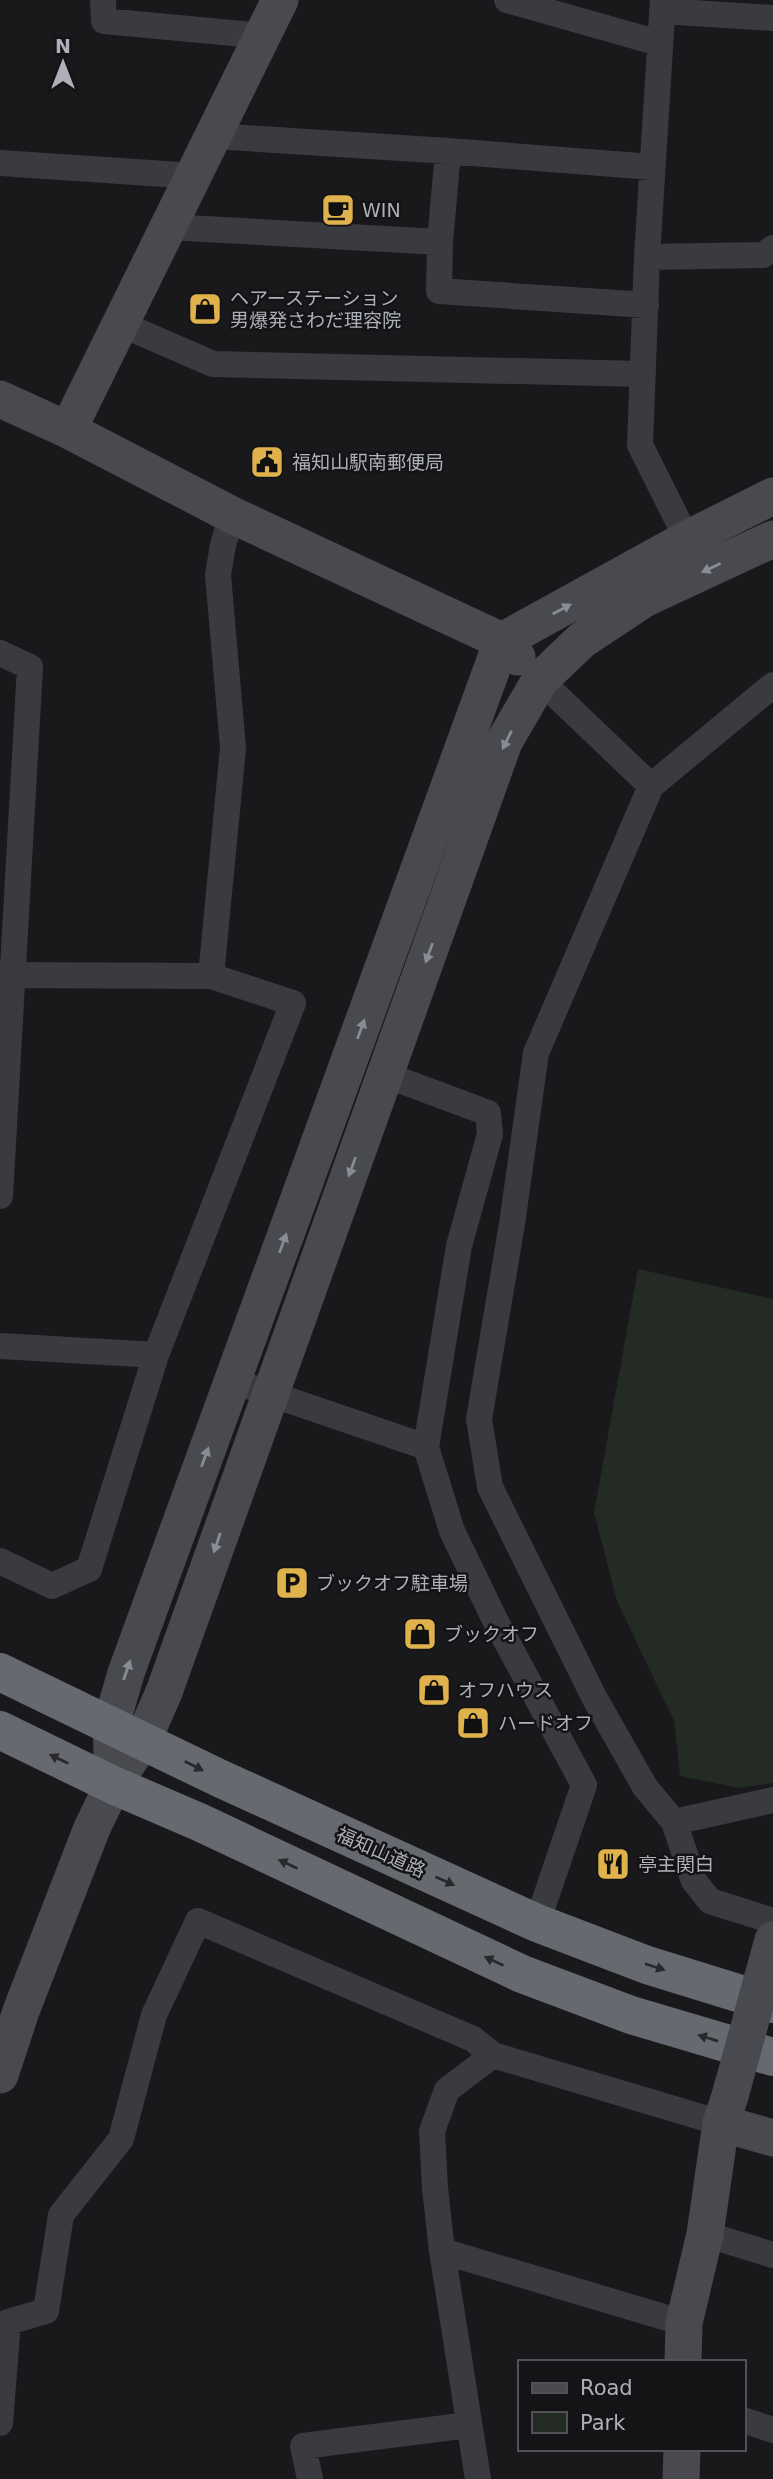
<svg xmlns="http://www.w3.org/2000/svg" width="773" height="2479" font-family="'DejaVu Sans','Noto Sans JP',sans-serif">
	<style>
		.green { fill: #232b24 }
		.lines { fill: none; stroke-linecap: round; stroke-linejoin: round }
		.street { stroke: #3a3b40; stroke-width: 26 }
		.secondary { stroke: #494a4f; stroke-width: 37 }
		.highway { stroke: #676970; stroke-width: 38 }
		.secondary-bridge { stroke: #494a4f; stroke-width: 37 }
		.oneway { fill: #8a8c94 }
		.oneway2 { fill: #29292c }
		.labels { text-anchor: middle; stroke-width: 5; stroke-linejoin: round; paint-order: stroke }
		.poi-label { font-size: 19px; fill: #adb0b9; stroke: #141416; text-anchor: start }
		.street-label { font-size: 19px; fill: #adb0b9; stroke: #141416 }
	</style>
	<rect width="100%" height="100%" fill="#19191b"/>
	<path class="green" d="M638,1269L773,1299V1783L739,1788L680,1776L674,1721L617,1601L594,1513Z"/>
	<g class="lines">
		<path class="street" d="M103,0L104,21L264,36
			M507,0L659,43
			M663,0L647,257L640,445L687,539
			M662,11L773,18
			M213,136L448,151L652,167
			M448,151L440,242L439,291L646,305
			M0,163L195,176
			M168,227L440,242
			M647,257L763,255L773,248
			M121,324L213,364L643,374
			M0,653L30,667L0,1196
			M540,680L651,786
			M773,685L651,786L536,1053L512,1224L479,1419L490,1487L594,1697L645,1787L674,1822L694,1881L710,1901L773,1921
			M0,975L211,976L293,1003L156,1355L89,1569L52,1586L0,1561
			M211,976L233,748L218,575L223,545L232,515
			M386,1075L488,1113L490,1134L459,1246L426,1447
			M0,1346L156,1355
			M233,1381L426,1447L452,1531L496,1622L584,1785L537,1923
			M674,1822L773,1800
			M705,2234L773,2255
			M442,2251L684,2323
			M743,2420L773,2430
			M0,2423L8,2322L46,2311L61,2215L121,2139L154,2015L198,1921L473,2039L493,2055L721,2123
			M310,2479L303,2446L469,2425
			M478,2479L442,2251L435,2188L432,2131L447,2090L493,2055"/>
		<path class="secondary" d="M0,399L68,430L232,515L502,641L517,657
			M68,430L280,0
			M112,1754L111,1725L126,1673L502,641L687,539L773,496
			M0,2075L21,2011L92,1828L113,1785L143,1740L164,1692L504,742L540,680L582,640L644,599L773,539
			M721,2123L773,2138
			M683,2362L684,2323L705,2234L721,2123L730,2096
			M681,2479L682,2449"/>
		<path class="highway" d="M0,1672L219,1778L537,1923L647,1965L773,2004
			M0,1730L113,1785L199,1822L522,1974L631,2015L773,2057"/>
		<path class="secondary-bridge" d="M730,2096L773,1940"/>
	</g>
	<defs><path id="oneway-solid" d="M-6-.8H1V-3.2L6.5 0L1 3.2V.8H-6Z" transform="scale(1.75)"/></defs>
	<g class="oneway">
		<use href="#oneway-solid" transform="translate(711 568) rotate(155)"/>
		<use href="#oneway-solid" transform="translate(562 609) rotate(-28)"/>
		<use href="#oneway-solid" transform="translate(507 740) rotate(116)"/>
		<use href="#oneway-solid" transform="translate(429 953) rotate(110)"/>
		<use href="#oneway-solid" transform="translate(361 1029) rotate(-70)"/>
		<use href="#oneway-solid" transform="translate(352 1167) rotate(110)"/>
		<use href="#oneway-solid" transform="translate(283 1243) rotate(-70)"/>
		<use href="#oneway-solid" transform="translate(205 1457) rotate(-70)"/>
		<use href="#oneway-solid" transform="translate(217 1543) rotate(109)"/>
		<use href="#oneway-solid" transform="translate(127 1670) rotate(-71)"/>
	</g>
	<g class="oneway2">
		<use href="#oneway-solid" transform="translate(59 1759) rotate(-154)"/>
		<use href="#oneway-solid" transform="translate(194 1766) rotate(27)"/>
		<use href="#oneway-solid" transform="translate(288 1864) rotate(-155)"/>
		<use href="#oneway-solid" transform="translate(445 1881) rotate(24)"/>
		<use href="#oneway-solid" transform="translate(494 1961) rotate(-155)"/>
		<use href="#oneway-solid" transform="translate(655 1967) rotate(18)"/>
		<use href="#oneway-solid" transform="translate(708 2038) rotate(-163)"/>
	</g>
	<defs>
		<symbol id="cafe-square" viewBox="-11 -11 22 22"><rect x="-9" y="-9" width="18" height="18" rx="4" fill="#e0b24c" stroke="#141416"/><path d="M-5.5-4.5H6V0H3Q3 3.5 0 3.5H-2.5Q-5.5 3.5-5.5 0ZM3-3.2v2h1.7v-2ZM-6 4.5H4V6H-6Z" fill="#111"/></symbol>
		<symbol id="shop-square" viewBox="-11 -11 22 22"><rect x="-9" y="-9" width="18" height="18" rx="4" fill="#e0b24c" stroke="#141416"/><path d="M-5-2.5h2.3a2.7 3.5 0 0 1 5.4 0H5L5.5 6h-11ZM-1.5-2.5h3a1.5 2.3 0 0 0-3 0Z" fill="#111"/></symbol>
		<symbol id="civic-square" viewBox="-11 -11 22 22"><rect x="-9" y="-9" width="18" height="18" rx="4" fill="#e0b24c" stroke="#141416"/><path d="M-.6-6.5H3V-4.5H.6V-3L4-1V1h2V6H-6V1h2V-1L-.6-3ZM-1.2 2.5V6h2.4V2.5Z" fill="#111"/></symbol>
		<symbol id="parking-square" viewBox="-11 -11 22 22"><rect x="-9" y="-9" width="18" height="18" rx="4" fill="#e0b24c" stroke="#141416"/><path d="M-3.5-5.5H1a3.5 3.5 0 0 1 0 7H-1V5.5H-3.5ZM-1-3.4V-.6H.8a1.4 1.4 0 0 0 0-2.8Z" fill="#111"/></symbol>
		<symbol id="restaurant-square" viewBox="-11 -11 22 22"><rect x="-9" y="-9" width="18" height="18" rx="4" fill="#e0b24c" stroke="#141416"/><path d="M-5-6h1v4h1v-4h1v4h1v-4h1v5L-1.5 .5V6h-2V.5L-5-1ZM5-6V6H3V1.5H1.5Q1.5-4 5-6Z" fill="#111"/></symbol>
	</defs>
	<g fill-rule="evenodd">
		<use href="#cafe-square" x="319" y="191" width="38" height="38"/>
		<use href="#shop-square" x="186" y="290" width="38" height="38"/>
		<use href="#civic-square" x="248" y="443" width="38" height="38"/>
		<use href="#parking-square" x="273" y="1564" width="38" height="38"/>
		<use href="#shop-square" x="401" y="1615" width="38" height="38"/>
		<use href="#shop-square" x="415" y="1671" width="38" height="38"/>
		<use href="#shop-square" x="454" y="1704" width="38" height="38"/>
		<use href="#restaurant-square" x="594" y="1845" width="38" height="38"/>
	</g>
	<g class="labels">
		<g class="poi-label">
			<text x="362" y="217">WIN</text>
			<text x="230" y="305">ヘアーステーション<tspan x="230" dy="22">男爆発さわだ理容院</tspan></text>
			<text x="292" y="469">福知山駅南郵便局</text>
			<text x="316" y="1590">ブックオフ駐車場</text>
			<text x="444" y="1641">ブックオフ</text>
			<text x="458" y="1697">オフハウス</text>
			<text x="498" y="1730">ハードオフ</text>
			<text x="638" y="1871">亭主関白</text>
		</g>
		<g class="street-label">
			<text transform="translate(381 1852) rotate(24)" y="7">福知山道路</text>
		</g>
	</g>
	<rect x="518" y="2360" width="228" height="91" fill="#141416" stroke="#515257" stroke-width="2"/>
	<rect x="532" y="2383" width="35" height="10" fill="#494a4f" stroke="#515257" stroke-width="2"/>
	<text x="580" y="2395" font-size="21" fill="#adb0b9">Road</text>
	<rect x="532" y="2412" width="35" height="21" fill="#232b24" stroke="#515257" stroke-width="2"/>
	<text x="580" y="2430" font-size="21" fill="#adb0b9">Park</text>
	<g transform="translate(63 63)" stroke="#141416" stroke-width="5" paint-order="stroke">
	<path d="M0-5L12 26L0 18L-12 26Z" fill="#adb0b9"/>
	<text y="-10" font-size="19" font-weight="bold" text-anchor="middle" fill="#adb0b9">N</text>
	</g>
</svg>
